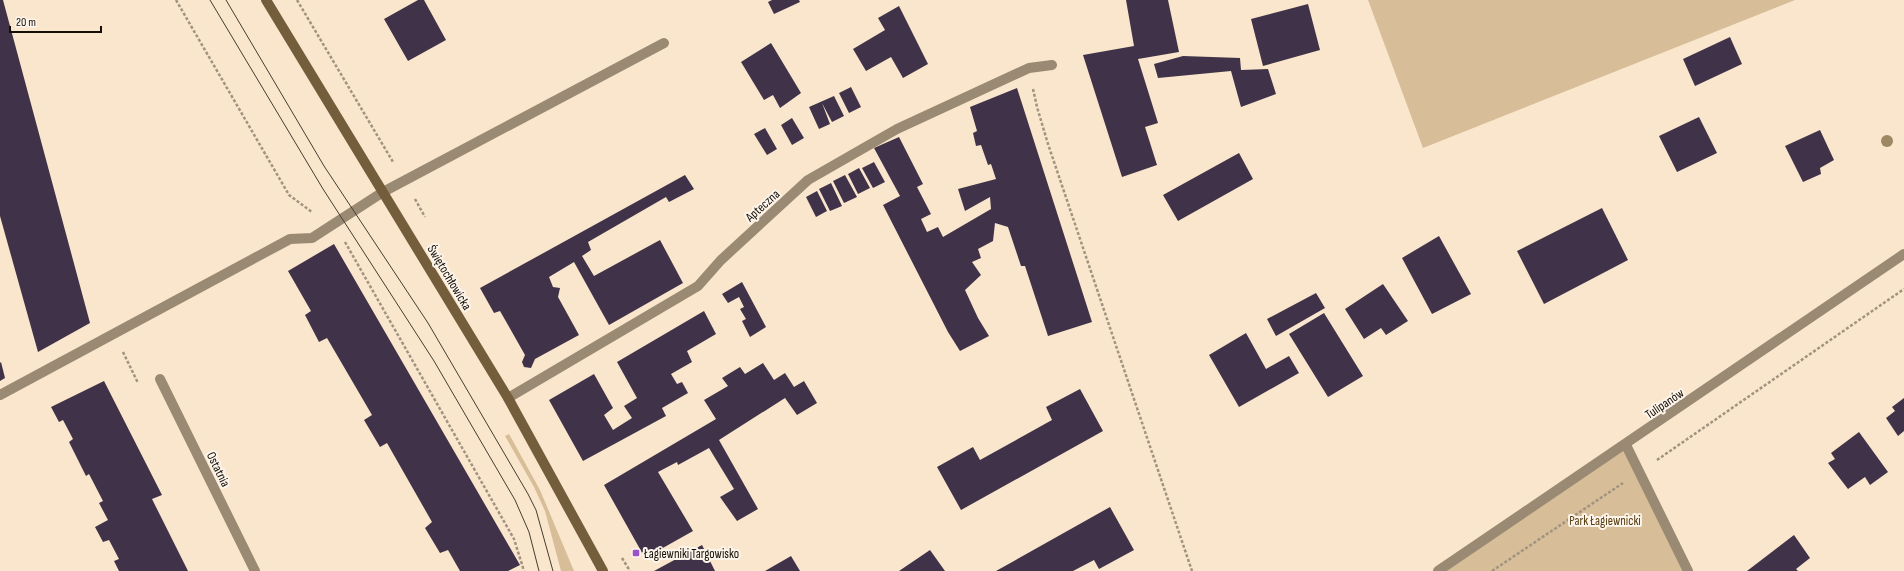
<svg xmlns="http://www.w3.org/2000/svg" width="1904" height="571" font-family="'Sofia Sans Condensed',sans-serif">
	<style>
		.green { fill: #d7bd98 }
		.building { fill: #403349 }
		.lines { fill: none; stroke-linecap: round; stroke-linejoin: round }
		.path { stroke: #a19380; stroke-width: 2.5; stroke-dasharray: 3 2; stroke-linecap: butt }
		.service { stroke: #9a8a73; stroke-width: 10 }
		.minor { stroke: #9a8a73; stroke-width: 10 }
		.tertiary { stroke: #9a8a73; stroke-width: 10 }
		.secondary { stroke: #745d3b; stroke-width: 10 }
		.tram { stroke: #453d31; stroke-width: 1 }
		.tree { fill: #9e8763 }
		.poi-dot { fill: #9d53c6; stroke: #fdf5eb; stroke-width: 1.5 }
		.labels { text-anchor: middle; stroke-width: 4; stroke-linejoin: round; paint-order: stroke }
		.street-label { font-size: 13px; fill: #140e06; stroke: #fdf5eb }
		.park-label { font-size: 13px; fill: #543a0d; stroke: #fdf5eb }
		.poi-label { font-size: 13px; fill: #140e06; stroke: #fdf5eb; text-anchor: start }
	</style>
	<rect width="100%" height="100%" fill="#f9e6cc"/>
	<path class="green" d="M1368,0H1795L1423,148Z
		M509,434L540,490L574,571H561L545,511L534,487L505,436Z
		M1626,445L1688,571H1438Z"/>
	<path class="building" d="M0,0H3L90,323L38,352L0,216Z
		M418,0H424L446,40L408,61L384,19Z
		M772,0H799L800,2L774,14L768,2Z
		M1126,0H1168L1179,52L1138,59L1158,123L1145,127L1157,165L1122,177L1083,55L1134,46Z
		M1308,4L1320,50L1263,66L1251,19Z
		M899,6L928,64L903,78L891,57L866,71L853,49L885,30L878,18Z
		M1730,37L1742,64L1695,86L1683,59Z
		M771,43L801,93L780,108L773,95L764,100L741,62Z
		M1183,56L1240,58L1241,70L1268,69L1276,94L1241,107L1231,71L1158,78L1154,64Z
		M851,87L861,107L849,113L839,93Z
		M1017,88L1092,322L1048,336L1025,266H1021L1008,227L995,223L993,241L978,249L981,258L972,262L981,275L965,290L978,318L989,336L960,351L948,332L883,205L900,196L874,148L899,137L923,184L917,187L931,214L921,219L927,232L938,227L943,237L991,209L990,197L965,211L958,189L996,179L991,164L988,165L981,145L976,146L973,133L977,131L970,107Z
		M834,96L844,116L832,122L822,103L830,124L819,129L809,107Z
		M1699,117L1717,153L1677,172L1659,136Z
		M792,118L804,138L792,145L781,125Z
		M765,128L777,149L767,155L754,134Z
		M1820,130L1834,160L1820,168L1821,174L1803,182L1785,146Z
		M1239,153L1253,179L1178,221L1163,195Z
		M874,162L885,182L873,188L862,168Z
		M859,168L870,188L858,194L848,174Z
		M685,175L694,189L669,202L666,197L588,242L591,250L582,256L594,276L660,240L683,283L609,325L574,262L549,277L553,287L560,288L558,297L579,335L535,359L531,368L524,367L522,362L525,355L500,311L494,313L480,288Z
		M845,175L857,197L844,203L833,181Z
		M831,183L842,206L830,211L819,189Z
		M817,191L827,211L816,217L806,197Z
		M1602,208L1628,260L1544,304L1517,251Z
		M1439,236L1471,294L1432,314L1402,258Z
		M334,244L520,565L508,571H460L448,550L440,553L425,528L432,522L387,443L380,447L364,420L372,415L327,338L319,342L305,315L311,311L288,271Z
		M742,282L766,327L750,337L742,321L746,319L740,309L744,307L739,297L728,303L722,294Z
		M1383,284L1408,321L1386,335L1381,328L1364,339L1345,309Z
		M1316,293L1325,308L1276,336L1267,319Z
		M704,311L716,334L687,351L692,362L671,374L677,384L682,382L688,393L662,408L666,416L583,461L549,400L594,374L613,408L604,415L613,430L632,418L624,406L637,398L617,362Z
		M1324,313L1363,376L1328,397L1289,334Z
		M1246,333L1266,369L1289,356L1299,373L1239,407L1209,355Z
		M1,362L5,378L0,381V363Z
		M763,363L774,380L785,373L794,387L804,381L817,403L797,415L785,398L719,440L758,509L737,521L720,497L734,489L709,448L678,465L677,462L658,472L693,531L645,558L604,485L716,419L704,400L728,386L722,378L740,367L745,374Z
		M104,381L162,495L152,499L188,571H119L114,561L119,559L109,540L103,542L95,527L108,520L99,503L103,501L89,474L86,476L69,442L73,439L63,420L59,422L51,407Z
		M1080,389L1103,431L961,510L937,467L973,447L980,460L1052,420L1046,407Z
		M1904,398V431L1898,436L1886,418L1895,411L1892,407Z
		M1859,432L1888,472L1870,485L1865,477L1848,489L1828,463L1835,459L1831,453Z
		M1110,507L1134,550L1099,569L1094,560L1073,571H996Z
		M1794,535L1810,558L1796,569L1798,571H1747Z
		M702,545L715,571H654Z
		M930,550L945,571H899Z
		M791,556L800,571H765Z"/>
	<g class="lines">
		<path class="path" d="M176,0L289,195L312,212
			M297,0L393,162
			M1033,89L1037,107L1048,144L1192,571
			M415,199L425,217
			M345,242L514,539L524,571
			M123,352L138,383
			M1657,460L1904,289
			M622,558L630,571
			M1492,571L1623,483"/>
		<path class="service" d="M0,395L290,239L312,238L383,192L664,43
			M1626,445L1688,571"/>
		<path class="minor" d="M160,379L255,571
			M508,398L698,286L721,260L808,180L897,129L1029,68L1052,65"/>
		<path class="tertiary" d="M1438,571L1904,254"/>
		<path class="secondary" d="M266,0L508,398L603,571"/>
		<path class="tram" d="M210,0L323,189L434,361L515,500L529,532L539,571
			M226,0L324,166L428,323L528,494L536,510L553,571"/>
	</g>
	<circle class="tree" cx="1887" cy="141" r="6"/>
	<rect class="poi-dot" x="632" y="549" width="8" height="8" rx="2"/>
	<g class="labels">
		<g class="street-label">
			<text transform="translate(762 205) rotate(-42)" y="5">Apteczna</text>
			<text transform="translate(450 277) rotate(59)" y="5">Świętochłowicka</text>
			<text transform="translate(1664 403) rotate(-34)" y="5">Tulipanów</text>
			<text transform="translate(219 469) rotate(64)" y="5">Ostatnia</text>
		</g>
		<g class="park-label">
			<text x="1605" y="525">Park Łagiewnicki</text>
		</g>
		<g class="poi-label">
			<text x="644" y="558">Łagiewniki Targowisko</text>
		</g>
	</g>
	<path d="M10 26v6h91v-6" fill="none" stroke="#140e06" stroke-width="2"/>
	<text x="16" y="26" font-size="12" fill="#140e06" stroke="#fdf5eb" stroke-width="3" paint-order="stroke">20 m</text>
</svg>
